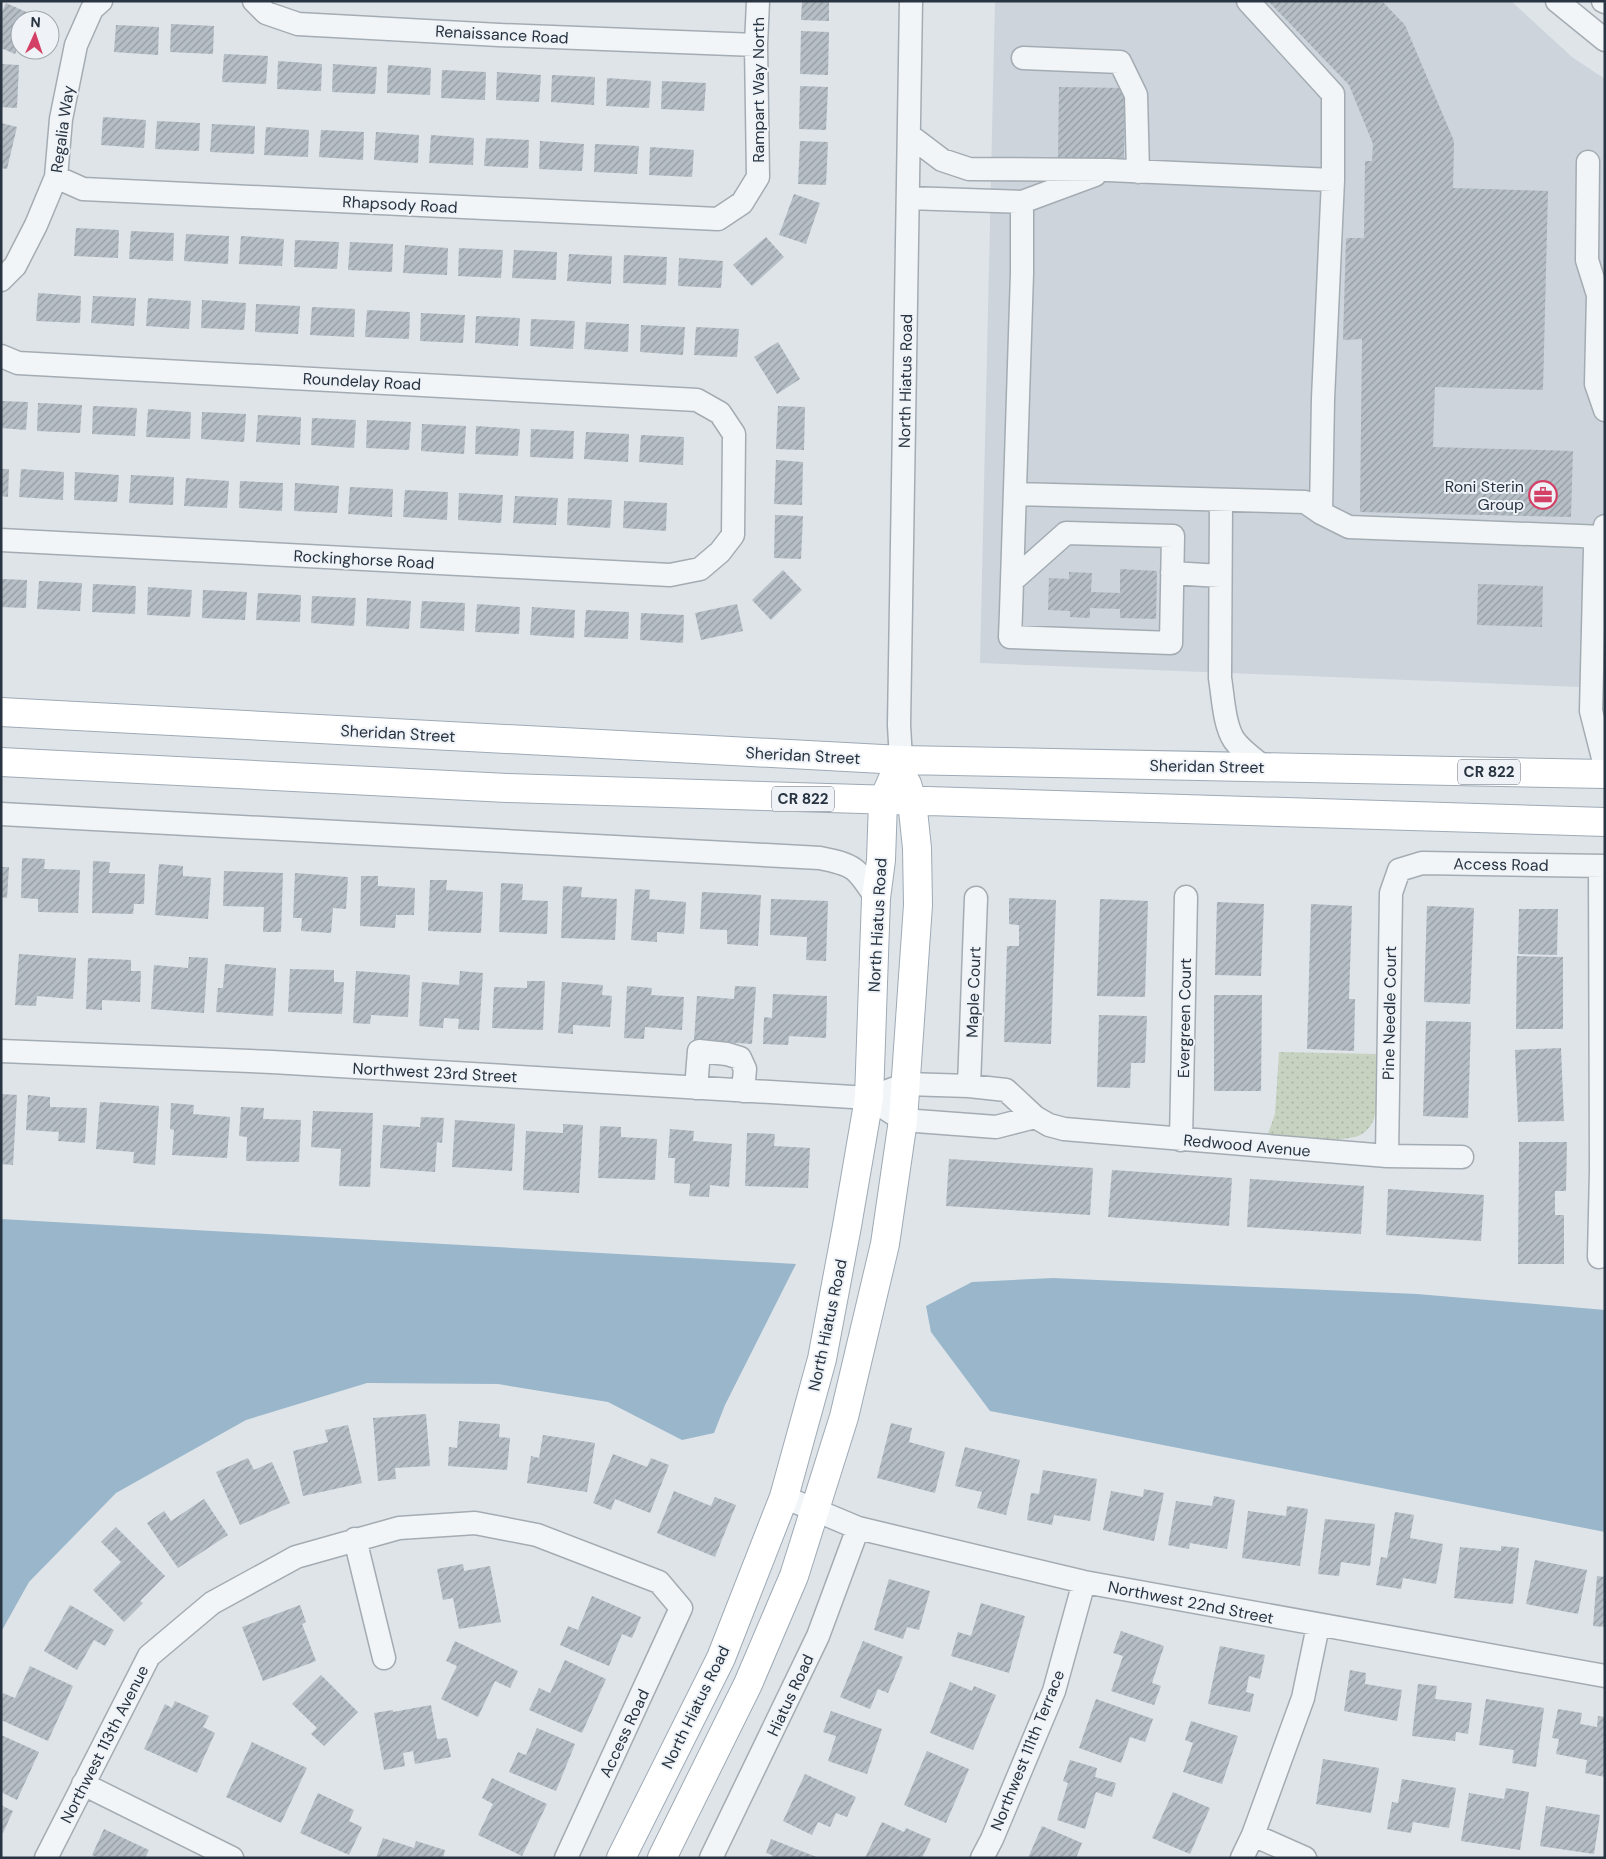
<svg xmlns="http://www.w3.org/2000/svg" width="1606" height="1859" font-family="'DM Sans',sans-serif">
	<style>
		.built { fill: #cdd4db }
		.green { fill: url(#green-dots) }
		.water { fill: #99b6cb }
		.building { fill: url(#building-hatch) }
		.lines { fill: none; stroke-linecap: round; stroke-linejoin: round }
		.minor-casing { stroke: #a4acb3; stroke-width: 25 }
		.major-casing { stroke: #9eaab5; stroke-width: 30 }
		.minor { stroke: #f2f5f7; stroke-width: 22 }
		.major { stroke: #fff; stroke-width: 28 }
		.labels { text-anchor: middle; stroke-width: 4; stroke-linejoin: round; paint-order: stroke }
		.shield { fill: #eff3f7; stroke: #646d78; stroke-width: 1 }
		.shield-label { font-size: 15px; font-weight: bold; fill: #283441 }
		.street-label { font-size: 16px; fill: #283441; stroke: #eff3f7 }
		.poi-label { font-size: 16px; fill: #283441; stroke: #eff3f7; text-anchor: end }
	</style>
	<defs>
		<pattern id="green-dots" width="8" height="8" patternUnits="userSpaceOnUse" patternTransform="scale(1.25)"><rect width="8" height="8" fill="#c7d3c0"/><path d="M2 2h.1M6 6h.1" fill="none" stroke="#abb6a6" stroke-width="1.8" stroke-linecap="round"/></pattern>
		<pattern id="building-hatch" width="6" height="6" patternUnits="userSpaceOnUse" patternTransform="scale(1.25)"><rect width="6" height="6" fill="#b6bec6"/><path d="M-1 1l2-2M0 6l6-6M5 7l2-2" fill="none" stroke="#949ba2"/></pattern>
	</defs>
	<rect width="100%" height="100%" fill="#dfe4e9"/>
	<path class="built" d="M995,1H1511L1572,57L1605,79V688L980,663Z"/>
	<path class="green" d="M1279,1052L1376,1054C1376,1071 1379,1104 1374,1119C1371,1127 1364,1135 1355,1137C1332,1143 1292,1136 1268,1134L1275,1114Z"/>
	<path class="water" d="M1,1219L796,1264L725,1405L714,1433L682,1440L608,1402L498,1384L367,1383L246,1420L116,1493L29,1582L1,1632Z
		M1053,1278L1417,1294L1605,1310V1532L990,1411L931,1332L926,1306L972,1282Z"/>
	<path class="building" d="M802,1H829V21L801,20Z
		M1268,1H1382L1405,25L1454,141L1453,188L1548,191L1543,390L1435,387L1433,447L1573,451L1571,517L1360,512L1362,339L1343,340L1346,238H1364L1365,161H1372L1373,144L1349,85Z
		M6,3L31,14L29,20H20V41L15,54L1,48V14Z
		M171,24L214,26L213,54L170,52Z
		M116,25L159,27L158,55L114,52Z
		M801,31L829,32L828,75L800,74Z
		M224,54L268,56L266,84L222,82Z
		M278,61L322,64L321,91L277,89Z
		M1,64L19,65L17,108L1,107Z
		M333,64L377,67L375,94L332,92Z
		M388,65L431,68L430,95L387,93Z
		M442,70L486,72L485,100L441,98Z
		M497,72L541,75L539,102L496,100Z
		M552,75L595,77L594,105L551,102Z
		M607,78L651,81L649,108L606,106Z
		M662,81L706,83L704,111L661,109Z
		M800,86L828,87L826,130L799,129Z
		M1059,87L1125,88L1124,159L1058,158Z
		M103,117L146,120L144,148L101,145Z
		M157,121L200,123L199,151L155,149Z
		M1,123L17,127L7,169L1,168Z
		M212,124L255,126L254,154L210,152Z
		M266,127L309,130L308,157L264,155Z
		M321,130L364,132L363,160L319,157Z
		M376,132L419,135L418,163L374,160Z
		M431,135L474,138L473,165L429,163Z
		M486,138L529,140L528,168L484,166Z
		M540,141L584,144L582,171L539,169Z
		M800,141L828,142L826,185L798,184Z
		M595,144L639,146L637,174L594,172Z
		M650,147L694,150L692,177L649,175Z
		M794,194L820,203L806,244L779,235Z
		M76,228L119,230L118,258L74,256Z
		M131,231L174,233L173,261L129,259Z
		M186,234L229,236L228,264L184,261Z
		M241,236L284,239L282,266L239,264Z
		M766,237L784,257L752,286L733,265Z
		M295,240L339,242L337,269L294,267Z
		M350,242L393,244L392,272L348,270Z
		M405,245L448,248L447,275L403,273Z
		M459,248L503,250L501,278L458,276Z
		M514,250L557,252L556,280L512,278Z
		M569,254L612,256L611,284L567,281Z
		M624,255L667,257L666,285L623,283Z
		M679,258L723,261L721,288L678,286Z
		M38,293L81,296L80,323L36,321Z
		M93,296L136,298L134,326L91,323Z
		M148,298L191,301L189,329L146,326Z
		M202,300L246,303L244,330L201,328Z
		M256,304L300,306L298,334L255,332Z
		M312,307L355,309L354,337L310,335Z
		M367,310L410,312L409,339L365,337Z
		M421,313L465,315L463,343L420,341Z
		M476,316L520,318L518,346L475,343Z
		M531,319L575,321L573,349L530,346Z
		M586,322L629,324L628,352L584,349Z
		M641,325L685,327L683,355L640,352Z
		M696,327L739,329L737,357L694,355Z
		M778,342L800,379L777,394L754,357Z
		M1,401L28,402L26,430L1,428Z
		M38,403L82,405L80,433L37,431Z
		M93,406L137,408L135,436L92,434Z
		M778,406L805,407L804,450L776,449Z
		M148,409L191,412L190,439L146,437Z
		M202,412L246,414L244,442L201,439Z
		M258,415L301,417L300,445L256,442Z
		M312,418L356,420L354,448L311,445Z
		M367,420L411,422L409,450L366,448Z
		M422,424L466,426L464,454L421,451Z
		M476,426L520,429L518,456L475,454Z
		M531,429L574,431L573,459L530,457Z
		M586,432L629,434L628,462L584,459Z
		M641,435L684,437L683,465L639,462Z
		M776,460L803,462L802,505L774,504Z
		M1,469H9L8,497L1,496Z
		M21,469L64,472L63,500L19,497Z
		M75,472L119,475L117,502L74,500Z
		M131,475L174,477L173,505L129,503Z
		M186,478L229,481L227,508L184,506Z
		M240,481L283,483L282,511L239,508Z
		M295,483L339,486L337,513L294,511Z
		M350,487L393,489L392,517L348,514Z
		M405,490L448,492L447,520L403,517Z
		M459,493L503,495L501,523L458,520Z
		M515,496L558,498L556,525L513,523Z
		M568,498L612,500L610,528L567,525Z
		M624,501L667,503L666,531L623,528Z
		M775,515L803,516L801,559L774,558Z
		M1120,569L1157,571L1156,619L1120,618V609L1090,608V618L1070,617V611L1048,610L1049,578L1069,579V572L1092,573L1091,592L1120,593Z
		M783,570L802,590L771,620L752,600Z
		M1,579L27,580L26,608L1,607Z
		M39,581L82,583L80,611L37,609Z
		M93,584L136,586L135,614L92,612Z
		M1478,584L1543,586L1542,627L1477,625Z
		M148,587L192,590L190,617L147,615Z
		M203,590L247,592L245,620L202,618Z
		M258,593L301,595L300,622L256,620Z
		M312,596L356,598L354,626L311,623Z
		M367,598L411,601L409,629L366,626Z
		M422,601L465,603L464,631L420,628Z
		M477,604L520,607L519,634L475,632Z
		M737,604L743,631L701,640L695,613Z
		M532,607L575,610L574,638L530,635Z
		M586,610L629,612L628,639L584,637Z
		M641,613L684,615L683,643L640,640Z
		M22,858L45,859L44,869L80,870L78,913L38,912V899L21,898Z
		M93,861L110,862L109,873L145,874L144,904H134L133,914L92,913Z
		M159,864L183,866V876L211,878L208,919L155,915Z
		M1,867H9L7,898L1,897Z
		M224,871L283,873L281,932H263L264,907L223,906Z
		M295,873L348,877L346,909L333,908L331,933L301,931L302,918H293Z
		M361,876H378V886L415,888L414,915H396L395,928L360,926Z
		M430,880H447L446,890L483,892L481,933L428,931Z
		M501,883L523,884L522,900L548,901L547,934L499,932Z
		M563,886L582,887L581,897L617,899L615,940L561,938Z
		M635,889L650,890L649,899L686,902L684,934L657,932V942L631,940Z
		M702,892L761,895L758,946L727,944V930L700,929Z
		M1009,898L1056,900L1051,1044L1004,1042L1007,946H1019V925L1009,924Z
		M771,899L828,901L826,961L806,960L807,937L770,935Z
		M1100,899L1148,901L1145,997L1097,996Z
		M1217,902L1264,904L1261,976L1215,975Z
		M1311,904L1352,906L1349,999H1355L1354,1051L1307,1049Z
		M1427,906L1474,908L1470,1004L1424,1002Z
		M1519,909H1558L1557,955L1518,954Z
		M19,954L76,958L73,999L37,996L36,1006L15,1005Z
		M1517,956L1563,957V1029H1516Z
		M189,957L208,958L204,1013L151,1009L154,965L188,968Z
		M88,958L131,960V971H141L140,1002L102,1000V1010L86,1009Z
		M225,964L276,968L273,1016L216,1012L218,988H223Z
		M290,969L334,970V982H344L342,1014L288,1012Z
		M356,971L410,975L408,1017L371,1015L370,1024L353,1023Z
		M460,971L483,973L479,1030L458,1029L459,1019L444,1018L443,1028L419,1026L422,982L459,985Z
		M527,981H545L543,1030L492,1028L494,987L527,988Z
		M562,982L603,985L602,995L612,996L610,1027L573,1025V1034L558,1033Z
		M627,986L652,988L651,995L684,997L682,1030L645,1027L644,1039L624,1038Z
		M735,986L756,987L752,1044L694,1040L697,996L734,999Z
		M773,994L827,996L826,1038L789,1036L788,1045L763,1044L764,1017L772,1018Z
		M1214,995H1262L1261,1091H1214Z
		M1099,1015L1147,1016L1145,1063H1131L1130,1088L1097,1087Z
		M1426,1021L1471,1022L1468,1118L1423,1116Z
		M1561,1048L1564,1121L1518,1122L1515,1050Z
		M1,1094L17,1095L13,1165L1,1164Z
		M28,1095L50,1097V1107L87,1108L85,1143L58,1141L59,1132L26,1130Z
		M100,1102L159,1106L155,1165L133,1163L134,1152L96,1149Z
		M171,1103L194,1105L193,1114L230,1117L227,1158L172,1155L174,1130L170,1129Z
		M241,1107L264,1108L263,1119L301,1120L299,1162L246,1161L247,1137L239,1136Z
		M313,1111L373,1113L370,1187L339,1186L341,1149L311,1147Z
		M421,1117L444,1118L442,1143L437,1142L435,1172L380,1168L383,1125L420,1127Z
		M455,1120L515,1124L512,1171L452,1167Z
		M563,1124L583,1125L579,1193L523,1190L526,1131L563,1133Z
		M600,1126L621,1127V1137L657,1139L655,1180L598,1178Z
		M670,1129L694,1131L693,1141L732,1144L729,1187L710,1185L709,1197L689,1196L690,1184L674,1183L675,1158H668Z
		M747,1133L775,1134L774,1146L810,1148L808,1188L745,1186Z
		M1519,1142H1567L1566,1191H1555V1215H1564V1264H1518Z
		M949,1159L1093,1168L1090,1215L946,1206Z
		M1112,1170L1232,1178L1229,1226L1108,1217Z
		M1250,1179L1364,1186L1361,1234L1247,1227Z
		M1388,1189L1484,1195L1481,1241L1386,1235Z
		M426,1414L430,1466L395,1468L396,1479L378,1481L373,1418Z
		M459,1421L500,1424L499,1437L510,1438L507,1470L448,1466L449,1447L457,1448Z
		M891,1423L912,1428L909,1442L945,1452L935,1493L877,1478Z
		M348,1425L362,1483L303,1496L293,1451L328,1442L325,1430Z
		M543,1435L595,1443L587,1492L527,1483L531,1456L539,1458Z
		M965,1447L1020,1460L1006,1515L977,1508L982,1492L955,1486Z
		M613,1454L647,1467L651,1458L669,1465L650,1513L615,1499L611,1510L593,1503Z
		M248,1458L254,1470L272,1462L290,1503L240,1525L216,1472Z
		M1043,1470L1097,1479L1090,1521L1054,1515L1052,1525L1027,1520L1031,1493L1039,1494Z
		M1144,1489L1164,1493L1154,1541L1103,1530L1111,1491L1143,1497Z
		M674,1491L711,1506L715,1497L736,1505L715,1557L657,1533Z
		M1214,1496L1235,1500L1227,1549L1190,1543L1189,1549L1168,1545L1176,1501L1212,1506Z
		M204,1499L228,1535L178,1568L147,1523L164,1511L171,1521Z
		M1287,1506L1308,1509L1300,1566L1242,1558L1248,1511L1286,1516Z
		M1395,1512L1414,1515L1410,1538L1443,1544L1436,1584L1403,1578L1401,1589L1376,1585L1381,1557L1387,1558Z
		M1325,1519L1375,1524L1370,1566L1341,1562L1339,1576L1318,1574Z
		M116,1527L165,1576L140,1601L143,1603L124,1622L93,1590L121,1562L101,1542Z
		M1501,1546L1519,1548L1513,1604L1454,1598L1460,1547L1501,1551Z
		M1535,1560L1587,1570L1578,1614L1526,1604Z
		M463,1564L464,1571L490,1566L501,1622L459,1629L453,1598L443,1600L437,1569Z
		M1597,1576L1605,1577V1627L1593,1626Z
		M889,1579L930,1591L919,1630L907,1627L903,1639L874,1630Z
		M592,1596L641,1617L632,1638L622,1634L609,1666L560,1645L568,1626L578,1630Z
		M981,1603L1025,1616L1009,1673L951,1656L958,1632L971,1636Z
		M70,1605L114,1630L105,1646L94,1640L77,1670L44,1651Z
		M300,1605L306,1622L302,1624L316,1661L263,1681L242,1627Z
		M1121,1631L1164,1646L1152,1683L1161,1686L1154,1705L1111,1691L1123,1656L1113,1653Z
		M455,1641L518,1671L510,1688L495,1681L478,1717L441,1699L457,1666L446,1661Z
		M863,1641L903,1657L888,1693L878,1689L870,1709L840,1697Z
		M1220,1646L1265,1655L1260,1679L1249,1676L1246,1692L1254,1694L1250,1712L1208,1704Z
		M565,1660L606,1679L582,1733L529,1710L539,1688L550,1693Z
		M30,1666L73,1686L48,1741L1,1720V1697L3,1693L15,1698Z
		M1350,1670L1366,1673L1365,1684L1402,1690L1397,1721L1344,1711Z
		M321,1675L358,1712L324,1746L311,1734L317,1728L292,1704Z
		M950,1682L972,1691L974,1686L996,1695L973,1750L930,1733Z
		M1418,1684L1437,1686L1435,1699L1472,1703L1468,1734L1456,1732L1455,1741L1412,1736Z
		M1096,1699L1153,1719L1145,1742L1130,1737L1121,1763L1079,1748Z
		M1486,1699L1544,1708L1536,1767L1512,1763L1514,1750L1479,1745Z
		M175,1701L209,1716L203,1727L215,1733L197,1773L144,1749L165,1704L172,1708Z
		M431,1705L437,1739L447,1738L451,1757L415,1764L413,1751L403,1753L405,1766L384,1770L374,1713L393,1710V1712Z
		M1558,1709L1582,1713L1580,1724L1597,1727L1598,1716L1605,1717V1777L1585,1773L1587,1760L1556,1754L1559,1739L1552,1738Z
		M831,1711L882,1729L867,1774L828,1761L836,1736L823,1732Z
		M1191,1721L1238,1736L1222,1784L1183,1772L1193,1743L1185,1740Z
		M537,1728L575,1744L556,1791L509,1772L518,1752L526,1755Z
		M1,1735L39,1752L17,1800L1,1792Z
		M252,1742L307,1768L281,1823L226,1797Z
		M927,1751L969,1769L946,1823L904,1805Z
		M1323,1759L1379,1768L1371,1813L1316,1804Z
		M1070,1760L1097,1768L1095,1777L1116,1783L1112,1797L1096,1792L1085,1829L1057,1820L1068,1783L1063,1781Z
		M805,1774L856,1797L847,1817L836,1813L830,1827L818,1822L812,1835L783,1821Z
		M492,1778L547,1804L522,1856L478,1835L493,1804L482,1798Z
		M1402,1779L1456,1788L1449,1828L1413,1822L1411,1833L1387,1829L1392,1802L1398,1803Z
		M1506,1788L1529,1792L1520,1850L1461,1841L1469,1793L1504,1799Z
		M1173,1792L1210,1808L1190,1854L1152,1838Z
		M318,1793L354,1810L349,1821L362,1827L349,1855L300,1833Z
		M1,1805L13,1811L3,1833L1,1832Z
		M1546,1806L1600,1815L1594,1854L1540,1846Z
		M882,1822L904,1832L906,1828L931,1839L922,1858L910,1856L909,1858H865Z
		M1042,1826L1082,1843L1076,1858H1028Z
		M104,1829L149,1850L145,1858H99L92,1855Z
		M383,1838L414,1848L416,1841L445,1850L443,1858H376Z
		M771,1839L819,1858H772V1855L766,1853Z"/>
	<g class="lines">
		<defs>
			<path id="minor" d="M254,1L266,13L298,24L499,35L756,45
				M1557,1L1605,40
				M1603,1L1605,2
				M1023,58L1120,62L1136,95L1138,172
				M909,135L942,160L969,169L1108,170L1333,180
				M1588,162L1587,260L1598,295L1596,384L1605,410
				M56,177L83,189L718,219L742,203L758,177L756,45L758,1
				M908,198L1022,202L1095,175
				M1,280L15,266L36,225L56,177L61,119L76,45L92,9L101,1
				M1,356L18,363L697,400L720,413L734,434L733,535L720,552L700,569L670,575L1,540
				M1015,494L1305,502L1321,513L1323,399L1333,180V94L1248,1
				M1221,500L1220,678C1223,696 1224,725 1234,740C1241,750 1254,759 1264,767
				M1321,513L1349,527L1604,537
				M1605,526L1604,537L1595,548L1591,711L1605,766
				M1172,573L1220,576
				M1012,581L1066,533L1173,536L1171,643L1010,637L1011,612L1022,273V202
				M901,760L899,725L911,1
				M1,814L820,858C855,865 857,868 876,898
				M1,1051L272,1062L869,1098L906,1084L969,1086L1006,1090L1035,1117L1049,1125L1064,1129L1387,1156L1462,1157
				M969,1086L976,898
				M696,1088L699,1051L727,1054L740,1058L745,1069L743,1091
				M869,1098L903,1120L996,1127L1035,1117
				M1181,1140L1186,897
				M1387,1156L1391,893L1399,870L1422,863L1605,866
				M1599,1257L1601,1170L1600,866
				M784,1497L858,1528L1084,1582L1605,1676
				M355,1539L384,1658
				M83,1784L232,1858
				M1253,1835L1305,1858
				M46,1858L149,1656L212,1603L296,1557L399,1528L475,1523L537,1535L659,1582L681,1608L566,1858
				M711,1858L818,1636L858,1528
				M982,1858L992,1839L1054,1691L1084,1582
				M1242,1858L1253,1835L1303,1698L1318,1626"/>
			<path id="major" d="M1,712L901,760L1605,774
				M1,762L507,788L1605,822
				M621,1858L721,1658L784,1497L822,1359L847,1226L869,1098L876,898L881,860L883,801L901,760
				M662,1858L748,1684L794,1576L844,1417L885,1244L903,1120L918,905L917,848L912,801L907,784"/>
		</defs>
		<use href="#minor" class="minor-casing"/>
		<use href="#major" class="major-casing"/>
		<use href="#minor" class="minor"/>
		<use href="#major" class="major"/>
	</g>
	<defs>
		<symbol id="office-ring" viewBox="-11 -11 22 22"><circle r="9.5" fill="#eff3f7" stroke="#d33f65" stroke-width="1.5"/><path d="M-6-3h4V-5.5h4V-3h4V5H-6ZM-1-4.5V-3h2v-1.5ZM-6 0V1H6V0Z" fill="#d33f65"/></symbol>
	</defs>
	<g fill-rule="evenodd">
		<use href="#office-ring" x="1527" y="479" width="32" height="32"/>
	</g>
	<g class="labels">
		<g class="shield">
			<rect x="1458" y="759.5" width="62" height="25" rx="4"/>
			<rect x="772" y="786.5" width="62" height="25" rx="4"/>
		</g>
		<g class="shield-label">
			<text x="1489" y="777">CR 822</text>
			<text x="803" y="804">CR 822</text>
		</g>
		<g class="street-label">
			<text transform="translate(502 34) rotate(3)" y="6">Renaissance Road</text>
			<text transform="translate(758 90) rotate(-90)" y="6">Rampart Way North</text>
			<text transform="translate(62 129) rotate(-82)" y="6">Regalia Way</text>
			<text transform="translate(400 204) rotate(3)" y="6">Rhapsody Road</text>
			<text transform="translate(362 381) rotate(3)" y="6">Roundelay Road</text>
			<text transform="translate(905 381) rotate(-89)" y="6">North Hiatus Road</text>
			<text transform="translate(364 559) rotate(3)" y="6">Rockinghorse Road</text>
			<text transform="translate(398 733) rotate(3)" y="6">Sheridan Street</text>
			<text transform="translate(803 755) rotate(3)" y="6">Sheridan Street</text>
			<text transform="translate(1207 766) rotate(1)" y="6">Sheridan Street</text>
			<text transform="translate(1501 864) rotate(1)" y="6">Access Road</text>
			<text transform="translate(877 925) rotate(-87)" y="6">North Hiatus Road</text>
			<text transform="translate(973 992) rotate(-88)" y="6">Maple Court</text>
			<text transform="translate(1389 1013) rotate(-89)" y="6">Pine Needle Court</text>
			<text transform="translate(1184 1018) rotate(-89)" y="6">Evergreen Court</text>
			<text transform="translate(435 1072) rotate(3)" y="6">Northwest 23rd Street</text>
			<text transform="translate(1247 1145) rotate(5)" y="6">Redwood Avenue</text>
			<text transform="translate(827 1325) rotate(-78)" y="6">North Hiatus Road</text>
			<text transform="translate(1191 1602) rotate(11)" y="6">Northwest 22nd Street</text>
			<text transform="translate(790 1695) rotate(-65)" y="6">Hiatus Road</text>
			<text transform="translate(695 1707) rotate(-64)" y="6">North Hiatus Road</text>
			<text transform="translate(624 1733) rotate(-65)" y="6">Access Road</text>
			<text transform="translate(104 1744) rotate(-63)" y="6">Northwest 113th Avenue</text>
			<text transform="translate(1027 1750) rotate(-68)" y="6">Northwest 111th Terrace</text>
		</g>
		<g class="poi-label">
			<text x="1524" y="492">Roni Sterin<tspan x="1524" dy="18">Group</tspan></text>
		</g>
	</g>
	<rect width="1606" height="1859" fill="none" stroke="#283441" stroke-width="5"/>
	<g transform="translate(35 35) rotate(3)"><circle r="24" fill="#eff3f7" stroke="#9fa7ae"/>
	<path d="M0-4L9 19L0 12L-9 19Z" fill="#d33f65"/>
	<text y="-8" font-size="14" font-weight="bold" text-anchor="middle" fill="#283441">N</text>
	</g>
</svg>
